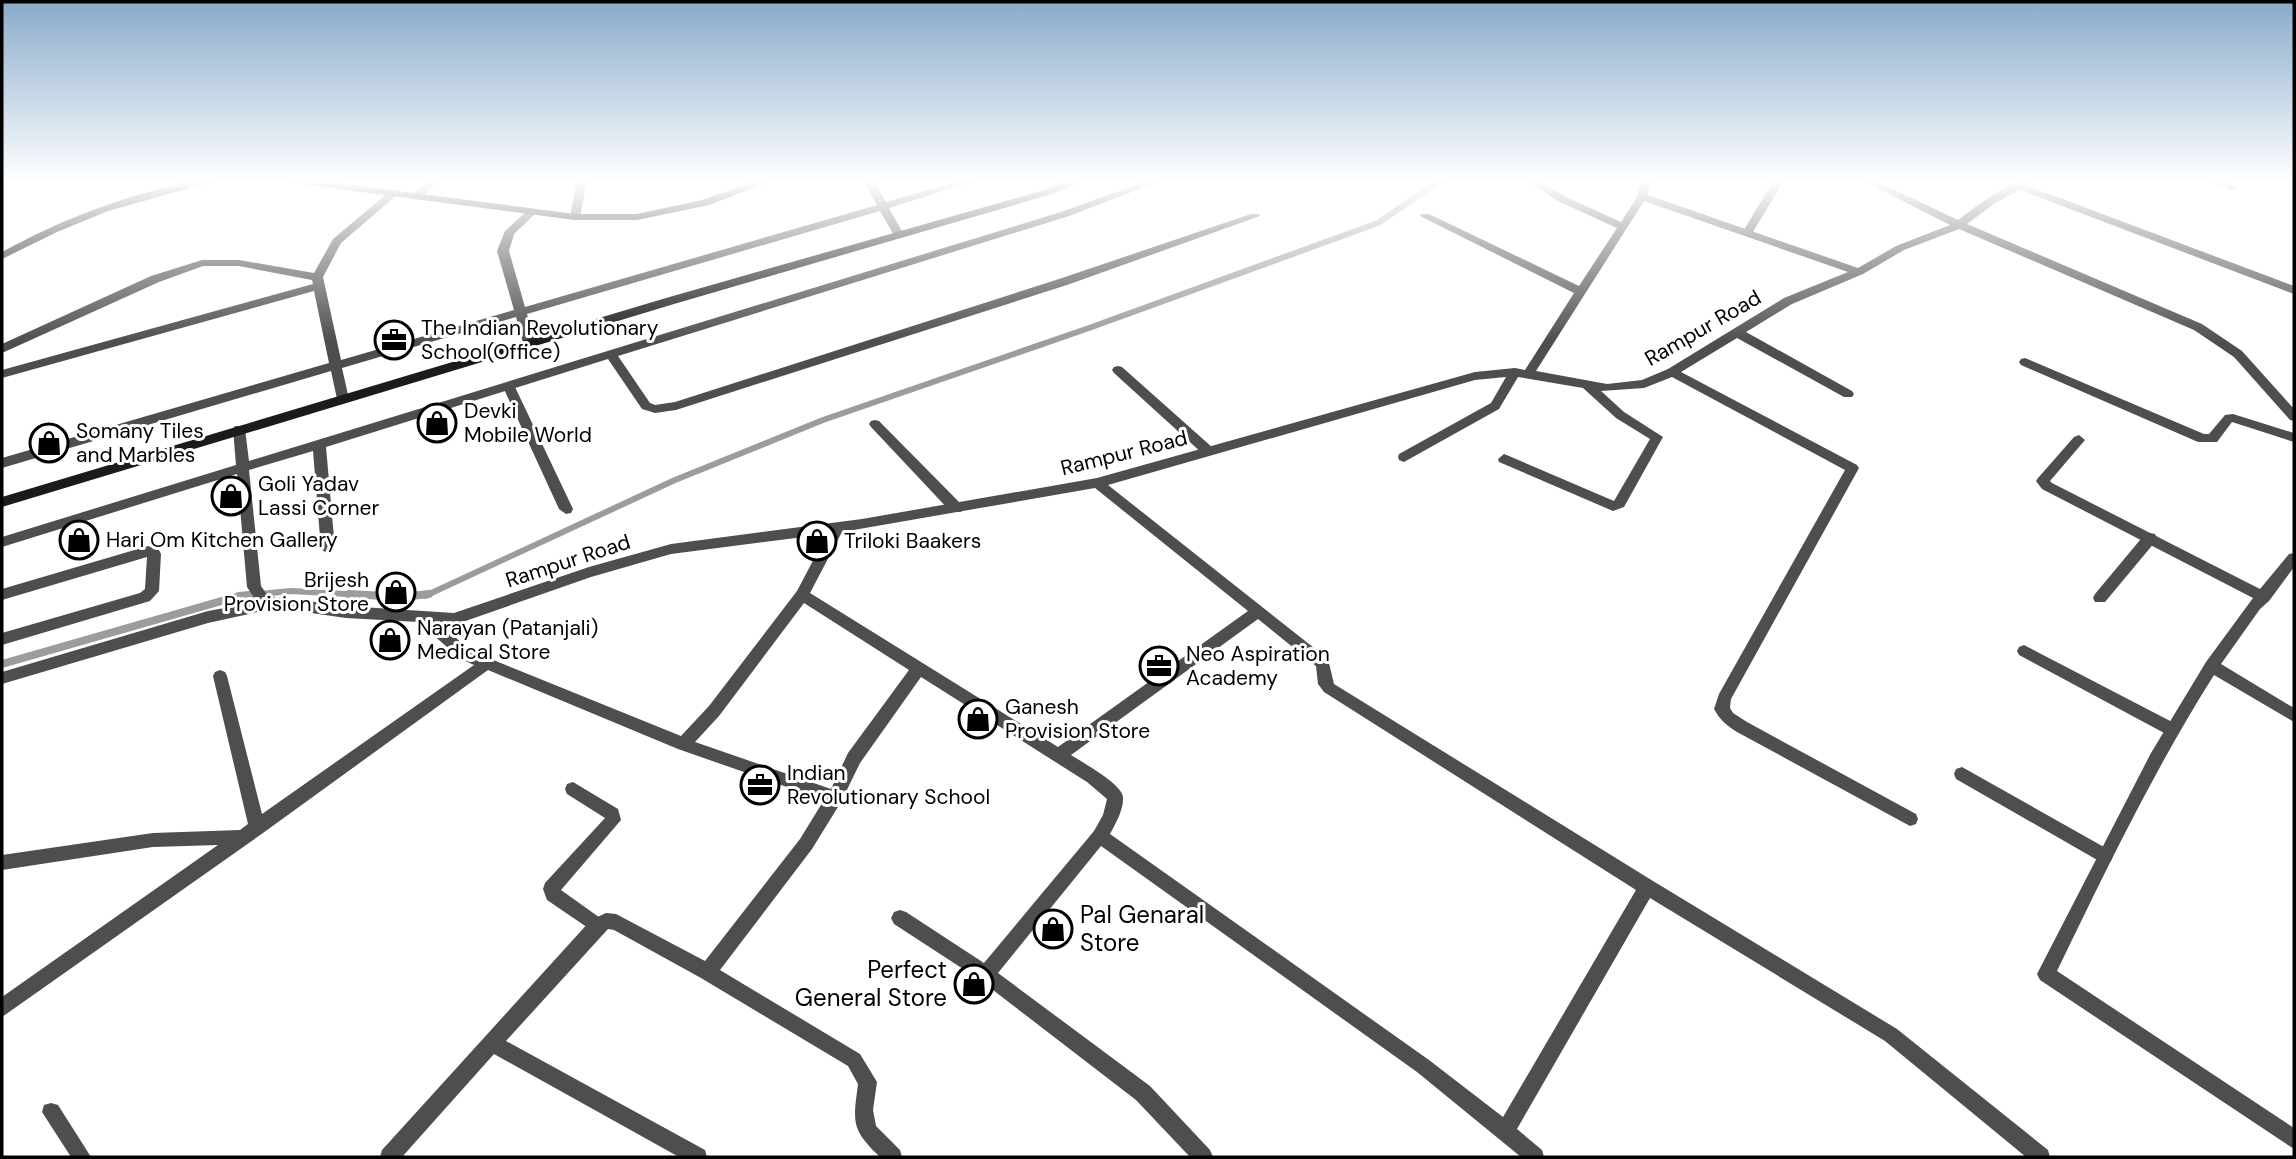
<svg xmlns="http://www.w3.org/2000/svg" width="2296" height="1159" font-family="'DM Sans',sans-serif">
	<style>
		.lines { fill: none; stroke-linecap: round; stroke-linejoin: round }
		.stream-far1 { stroke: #9c9c9c; stroke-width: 6 }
		.stream { stroke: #9c9c9c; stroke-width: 8 }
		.lane { fill: #4e4e4e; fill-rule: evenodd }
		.street { fill: #4e4e4e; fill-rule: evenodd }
		.secondary { fill: #1b1b1b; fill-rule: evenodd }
		.labels { text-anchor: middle; stroke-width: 6; stroke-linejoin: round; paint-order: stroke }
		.poi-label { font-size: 21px; fill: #000; stroke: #fff; text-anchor: start }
		.street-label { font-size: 21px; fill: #000; stroke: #fff }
		.near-poi-label { font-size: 24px; fill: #000; stroke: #fff; text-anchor: start }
	</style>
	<rect width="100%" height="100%" fill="#fff"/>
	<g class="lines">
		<path class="stream-far1" d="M240,596L291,591L382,596
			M425,596L675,480L823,420L1089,328L1378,223L1441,180"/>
		<path class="stream" d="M349,594L402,597L429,594
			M2,664L239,596L258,594"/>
		<path class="lane" d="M1774,180H1781L1783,182L1751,235H1743L1742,233Z
			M2206,180H2220L2238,188L2233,191Z
			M1118,366L1122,367L1213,448L1214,451L1213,454H1203L1114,373L1112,370L1114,367Z
			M509,383L515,387L573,509L571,513L566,514L559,509L503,387Z
			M875,420L879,421L961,504L963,508L961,512H951L871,427L869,424L871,421Z
			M2150,533L2155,534L2157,538L2155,542L2105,602H2095L2093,598L2095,594L2145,534Z
			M2024,645L2176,724L2179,729L2176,734L2171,736L2166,734L2019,655L2017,651L2019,647Z
			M1962,767L2111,851L2113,856L2111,861L2105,864L2099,861L1956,779L1954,774L1956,769Z
			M573,782L618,809L621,820L561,890L603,920L606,926L603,932L597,934L547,900L543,889L545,883L605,818L567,794L565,789L567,784Z"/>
		<path class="street" d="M429,180H440L420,199H412V195Z
			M574,180H584L586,185L580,217L575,220L570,217L576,185Z
			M863,180H873L886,202L963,180L975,181L889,208L904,235L903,237H895L880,211L527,314L535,343L533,346L529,347L523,343L516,317L342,368L349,399L347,402H339L337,399L331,371L2,468V458L329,363L314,291L2,378V370L313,284L312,280L239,266H203L159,282L2,353V344L151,276L202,260H239L314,273L333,239L389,192H397L398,194L341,243L323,277L341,360L514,310L497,251L505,231L529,209H537L538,211L514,234L509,251L525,307L877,205Z
			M1149,180H1163L1069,216L618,356L650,403L655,405L675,402L1059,279L1251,214H1259L1260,216L1067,285L676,410L655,413L642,409L608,359L326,447L335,549L328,554L321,549L313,451L249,470L261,586L268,596L346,606L454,613L589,567L671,544L862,519L1097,478L1475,372L1515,368L1525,370L1574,293L1420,216L1421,214H1429L1579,286L1617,228L1558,201L1525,180H1537L1566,197L1621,222L1637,197L1641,180H1651L1648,195L1858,268L1896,246L1950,225L1862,180H1874L1958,220C1980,204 2008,180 2036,180L2028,186L2294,286V294L2020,190L1995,203L1967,224L2202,324L2242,351L2294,409V421L2290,420L2234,357L2194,330L1959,229L1904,250L1863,274L1792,304L1746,332L1852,391L1854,394L1852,397H1844L1737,338L1681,372L1857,465L1859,468L1731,699L1730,708L1733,713L1747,722L1916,814L1918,819L1916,824L1910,826L1737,732C1726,725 1720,720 1714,709L1719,694L1845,470L1672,377L1644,388L1601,391L1624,412L1663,437L1624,507L1613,511L1499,462L1498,459L1504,454L1509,456L1614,501L1650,439L1616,418L1583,388L1518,377L1499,409L1404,462L1399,460L1398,457L1399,454L1491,403L1506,377L1475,380L1108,485L1328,659L1334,684L1653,881L1897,1029L2048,1150L2050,1157H2026L1885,1041L1650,898L1517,1129L1542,1150L1544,1157H1521L1417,1072L1101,846L998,973L1150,1086L1210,1150L1213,1157H1190L1136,1100L980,980L894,924L891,918L894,912L900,910L906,912L984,963L1094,831L1103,815L1107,799L1087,782L921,677L860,763L841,802L812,849L720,970L860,1054L877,1082L873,1110L876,1126L900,1150L902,1157H880C851,1129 853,1123 858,1084L848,1066L701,978L614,930L608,929L506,1041L705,1150L707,1157H679L494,1054L402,1157H380L382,1150L591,920L606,913L616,914L705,961L800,839L824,800L678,749L488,670L263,833L2,1017V997L218,845L153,847L2,870V855L153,833L240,830L248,824L213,676L215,672L220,670L225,672L227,676L262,814L474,665L461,659L418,622L346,618L276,608L208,623L2,684V672L208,611L257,602L247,587L237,474L2,547V537L236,465L233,429L235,426H243L245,429L249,461L1061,212ZM1644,201L1848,272L1784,298L1668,369L1642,380L1607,384L1536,371ZM1095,488L1248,611L1058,747L810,593L842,532ZM827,534L797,591L709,706L681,736L471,651L440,624L454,625L591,577L671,554ZM804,603L909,670L848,753L831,789L695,742L719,716ZM1258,619L1316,666L1318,684L1324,692L1636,890L1503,1117L1429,1060L1110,834C1116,823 1124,809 1123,797C1122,784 1082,762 1071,755Z
			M2025,358L2204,434H2209L2225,415L2233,414L2294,433V442L2232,422L2217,442H2198L2021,365L2019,362L2021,359Z
			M2079,435L2085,440L2050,481L2052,483L2260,589L2289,554L2294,553V567L2269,601L2260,609L2221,664L2294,708V722L2214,675C2154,770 2106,870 2057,971L2294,1128V1149L2040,980L2037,974L2151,753L2206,662L2253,598L2042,489L2036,481L2038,478L2074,437Z
			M148,546L159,550L161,554L159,591L150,601L2,645V633L140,593L145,589L147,557L2,600V589Z
			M51,1103L58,1105L91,1157H71L42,1112L44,1105Z"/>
		<path class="secondary" d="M200,180H219L108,211L57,232L2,259V252C64,218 130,193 200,180Z
			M288,180H314L575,214H637L702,200L760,180H774L709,205L637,220H575L293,183Z
			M1071,180H1084L1052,194L674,304L2,507V497L666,298L1044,190Z"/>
	</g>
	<linearGradient id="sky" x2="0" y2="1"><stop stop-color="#89aaca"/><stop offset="0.53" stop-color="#fff"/><stop offset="1" stop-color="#fff" stop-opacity="0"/></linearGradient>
	<rect width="2296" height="342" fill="url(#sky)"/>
	<defs>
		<symbol id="office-ring" viewBox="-11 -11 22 22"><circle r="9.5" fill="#fff" stroke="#000" stroke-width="1.5"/><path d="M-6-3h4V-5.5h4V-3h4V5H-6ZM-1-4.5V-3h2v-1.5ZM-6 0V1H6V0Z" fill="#000"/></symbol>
		<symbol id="shop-ring" viewBox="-11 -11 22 22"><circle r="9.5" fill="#fff" stroke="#000" stroke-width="1.5"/><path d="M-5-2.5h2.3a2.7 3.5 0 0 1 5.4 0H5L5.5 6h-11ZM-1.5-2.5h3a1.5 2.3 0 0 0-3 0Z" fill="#000"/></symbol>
	</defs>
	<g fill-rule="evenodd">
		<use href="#office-ring" x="372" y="318" width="44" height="44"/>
		<use href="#shop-ring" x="415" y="401" width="44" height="44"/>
		<use href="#shop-ring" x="27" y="421" width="44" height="44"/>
		<use href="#shop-ring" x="209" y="474" width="44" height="44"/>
		<use href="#shop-ring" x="57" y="518" width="44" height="44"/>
		<use href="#shop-ring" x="795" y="519" width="44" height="44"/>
		<use href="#shop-ring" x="374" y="570" width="44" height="44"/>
		<use href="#shop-ring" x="368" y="618" width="44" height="44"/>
		<use href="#office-ring" x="1137" y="644" width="44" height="44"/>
		<use href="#shop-ring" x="956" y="697" width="44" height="44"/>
		<use href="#office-ring" x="738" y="763" width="44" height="44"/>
		<use href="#shop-ring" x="1031" y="907" width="44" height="44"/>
		<use href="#shop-ring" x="952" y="962" width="44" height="44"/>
	</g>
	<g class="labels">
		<g class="poi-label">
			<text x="421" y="335">The Indian Revolutionary<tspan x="421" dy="24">School(Office)</tspan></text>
			<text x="464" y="418">Devki<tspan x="464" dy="24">Mobile World</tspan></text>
			<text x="76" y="438">Somany Tiles<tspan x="76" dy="24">and Marbles</tspan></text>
			<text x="258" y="491">Goli Yadav<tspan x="258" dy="24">Lassi Corner</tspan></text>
			<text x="106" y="547">Hari Om Kitchen Gallery</text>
			<text x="844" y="548">Triloki Baakers</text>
			<text x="369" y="587" text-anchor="end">Brijesh<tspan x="369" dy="24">Provision Store</tspan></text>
			<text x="417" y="635">Narayan (Patanjali)<tspan x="417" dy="24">Medical Store</tspan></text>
			<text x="1186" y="661">Neo Aspiration<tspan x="1186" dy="24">Academy</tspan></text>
			<text x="1005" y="714">Ganesh<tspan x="1005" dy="24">Provision Store</tspan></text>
			<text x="787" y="780">Indian<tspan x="787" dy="24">Revolutionary School</tspan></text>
		</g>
		<g class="street-label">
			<text transform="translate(1703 328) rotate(-30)" y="7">Rampur Road</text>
			<text transform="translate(1124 453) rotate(-14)" y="7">Rampur Road</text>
			<text transform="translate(568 561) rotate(-18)" y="7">Rampur Road</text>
		</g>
		<g class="near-poi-label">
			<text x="1080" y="923">Pal Genaral<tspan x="1080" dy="28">Store</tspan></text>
			<text x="947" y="978" text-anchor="end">Perfect<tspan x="947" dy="28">General Store</tspan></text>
		</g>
	</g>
	<rect width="2296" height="1159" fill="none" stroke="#000000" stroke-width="7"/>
</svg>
